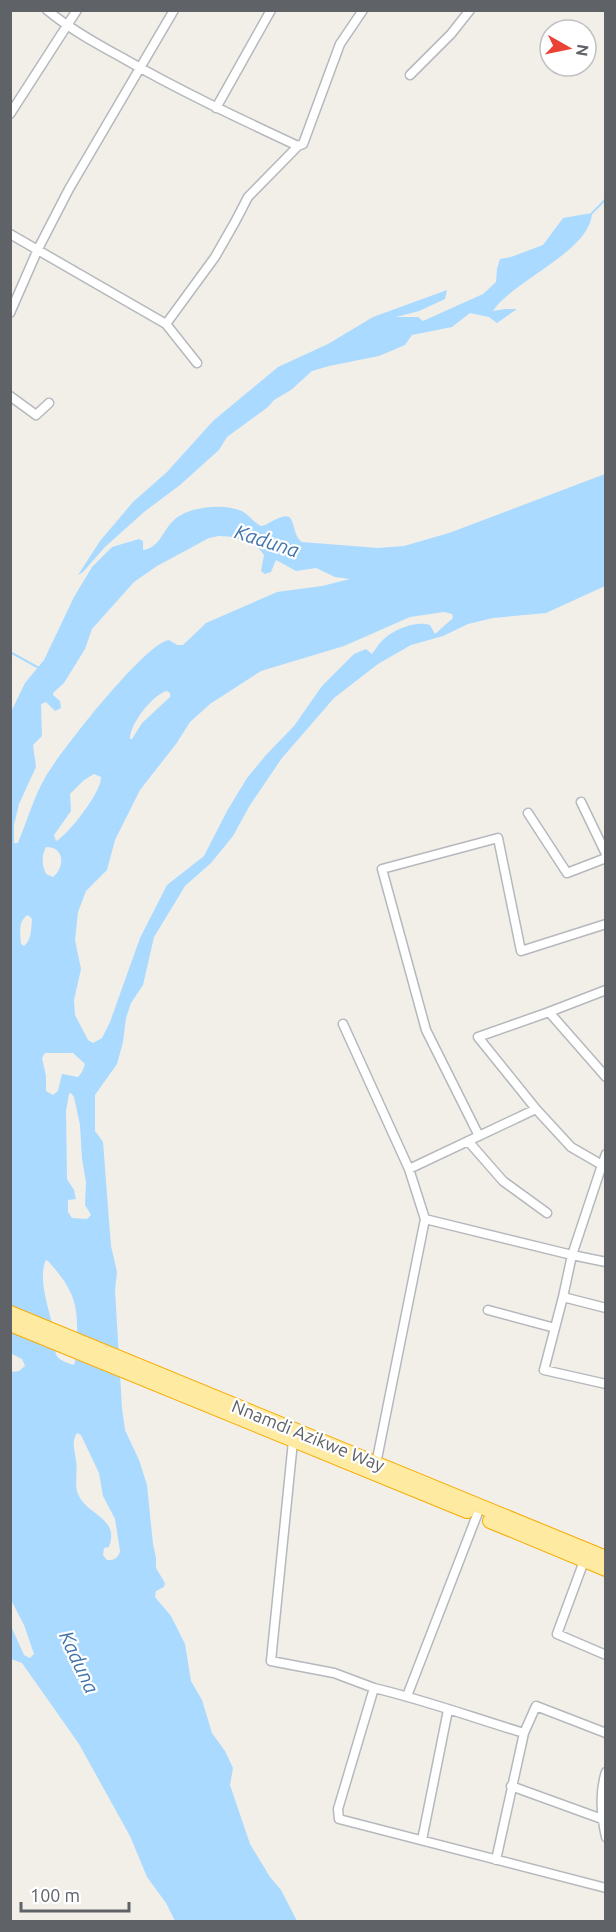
<svg xmlns="http://www.w3.org/2000/svg" width="616" height="1932" font-family="Ubuntu,sans-serif">
	<style>
		.water { fill: #aadaff; fill-rule: evenodd }
		.lines { fill: none; stroke-linecap: round; stroke-linejoin: round }
		.stream { stroke: #aadaff; stroke-width: 2 }
		.minor-casing { stroke: #b5b8bc; stroke-width: 11 }
		.trunk-casing { stroke: #f9ab00; stroke-width: 16 }
		.minor { stroke: #fff; stroke-width: 8 }
		.trunk { stroke: #feeaa1; stroke-width: 14 }
		.labels { text-anchor: middle; stroke-width: 4.5; stroke-linejoin: round; paint-order: stroke }
		.street-label { font-size: 18px; fill: #5f6368; stroke: #fff }
		.water-label { font-size: 20px; font-style: italic; fill: #4174aa; stroke: #fff }
	</style>
	<rect width="100%" height="100%" fill="#f1efe8"/>
	<path class="water" d="M592,213C590,252 513,280 493,311L505,309H517L497,323L489,317L470,313L452,327L412,335L405,345L379,356L329,366L312,371L291,390L274,400L268,407L227,437L219,450L180,485L144,512L105,547L83,572L78,575L100,541L133,502L167,472L213,421L278,367L328,344L373,317L447,290L445,299L419,311L396,317H418L423,321L483,294L496,282L497,269L500,259L511,257L543,245L563,218Z
		M605,474V586L546,613L493,618L468,624L443,636L411,645L378,664L334,698L282,758L250,805L233,836L211,863L185,886L154,937L143,985L131,1003L126,1018L123,1042L117,1064L95,1095V1131L103,1142L111,1246L117,1272L115,1290L122,1408L125,1430L139,1460L147,1485L153,1544L156,1558V1568L165,1583L164,1587L156,1591L155,1597L171,1616L185,1644L191,1681L202,1700L212,1733L225,1751L233,1768L230,1785L250,1844L270,1877L281,1890L297,1921H175L166,1903L147,1877L130,1836L79,1744L22,1663L11,1659V1626L24,1655L30,1658L34,1654L24,1625L10,1598V1486L12,1479L11,1372L19,1371L25,1366L22,1359L10,1353V714L25,683L44,660L74,597L92,567L112,547L139,539L143,541V550C159,548 163,531 172,522C185,507 221,503 239,510C248,513 253,522 261,526C269,525 281,513 289,517C295,521 293,536 302,542L378,548L404,546L449,533ZM219,536C234,536 255,541 264,555L261,571L265,574L271,572L276,560L296,571L316,568L335,577L350,579L322,586L277,592L206,623L183,645H177L169,640C145,643 60,752 46,776C34,796 28,819 19,840L18,843H14V825L19,804L36,767L33,745L42,736L41,704L46,702L55,711L61,708L60,701L53,695V693L64,683L85,649L92,629L134,582L157,566L209,538ZM444,612L452,614L453,618L435,634L430,625C416,620 391,630 381,642C378,645 375,650 372,654L366,649L354,654L322,686L294,726L266,755L247,778L227,811L204,856L167,885L140,938L110,1022L102,1038L93,1043L88,1040L75,1015L74,1000L81,969L75,940L78,912L86,891L107,870L115,840L140,790L176,744L190,722L210,704L261,671L344,646L410,617ZM167,691L170,693V697L142,723L132,739H130C129,725 153,694 167,691ZM94,774L101,777C102,791 69,834 56,841L54,835L71,811L70,794L84,780ZM46,847C65,847 65,867 53,877L46,874C42,865 41,857 46,847ZM28,915L32,919C31,929 32,939 24,946L21,944C20,934 18,920 28,915ZM45,1053H73L85,1064L82,1072L78,1077L62,1074L58,1091L53,1095L46,1091V1076L42,1058ZM71,1093L74,1097L80,1125L82,1159L86,1182L85,1205L91,1215L87,1219L72,1218L68,1212V1200L76,1199L74,1190L67,1179L66,1111L69,1094ZM46,1260L48,1261C81,1297 78,1312 76,1358L74,1365C68,1363 60,1361 57,1356C53,1349 55,1339 54,1332C50,1312 37,1279 46,1260ZM77,1433L81,1435L99,1473L103,1496L115,1519L120,1551C119,1557 114,1561 107,1560L103,1555L104,1548L109,1547C120,1517 87,1516 78,1494C74,1484 78,1471 76,1461C75,1451 71,1442 77,1433Z"/>
	<g class="lines">
		<path class="stream" d="M592,213L606,199
			M10,652L39,668"/>
		<defs>
			<path id="minor" d="M47,10C70,29 95,43 121,57C178,90 238,118 298,146
				M410,75L451,34L470,10
				M216,108L271,10
				M10,114L77,10
				M10,234L166,324
				M10,313L38,249L69,189L174,10
				M197,363L166,324L215,257L235,222L248,197L298,146L303,144L340,44L363,10
				M10,396L36,415L49,403
				M581,802L606,854
				M528,813L567,873L606,858
				M606,990L549,1012L606,1077
				M549,1012L478,1037L536,1109L571,1147L602,1165L606,1154
				M343,1024L409,1169L536,1109
				M479,1136L426,1030L382,869L498,838L521,951L606,924
				M468,1141L503,1181L547,1213
				M425,1219L572,1255L602,1165
				M563,1297L572,1255L606,1262
				M606,1308L563,1297L544,1370L606,1384
				M488,1310L555,1328
				M293,1441L271,1661L334,1673L374,1688
				M376,1464L425,1219L409,1169
				M584,1561L557,1634L606,1655
				M407,1696L477,1515
				M524,1733C474,1718 425,1700 374,1688L338,1809L339,1819L606,1888
				M606,1772C599,1793 601,1815 606,1837
				M511,1786L602,1819
				M422,1840L448,1710
				M496,1860L524,1733L536,1706L606,1733"/>
			<path id="trunk" d="M10,1313L606,1558
				M10,1324L467,1511
				M490,1521L606,1569"/>
		</defs>
		<use href="#minor" class="minor-casing"/>
		<use href="#trunk" class="trunk-casing"/>
		<use href="#minor" class="minor"/>
		<use href="#trunk" class="trunk"/>
	</g>
	<g class="labels">
		<g class="street-label">
			<text transform="translate(308 1436) rotate(22)" y="6">Nnamdi Azikwe Way</text>
		</g>
		<g class="water-label">
			<text transform="translate(267 541) rotate(18)" y="7">Kaduna</text>
			<text transform="translate(79 1662) rotate(65)" y="7">Kaduna</text>
		</g>
	</g>
	<rect width="616" height="1932" fill="none" stroke="#5f6368" stroke-width="24"/>
	<g transform="translate(568 48) rotate(99)"><circle r="28" fill="#ffffff" stroke="#bfc1c3" stroke-width="1.5"/>
	<path d="M0-4.5L10 22L0 15L-10 22Z" fill="#ea4335"/>
	<text y="-9" font-size="16" font-weight="bold" text-anchor="middle" fill="#5f6368">N</text>
	</g>
	<path d="M21 1902v9h108v-9" fill="none" stroke="#5f6368" stroke-width="3"/>
	<text x="30" y="1902" font-size="18" fill="#5f6368" stroke="#ffffff" stroke-width="4.5" paint-order="stroke">100 m</text>
</svg>
